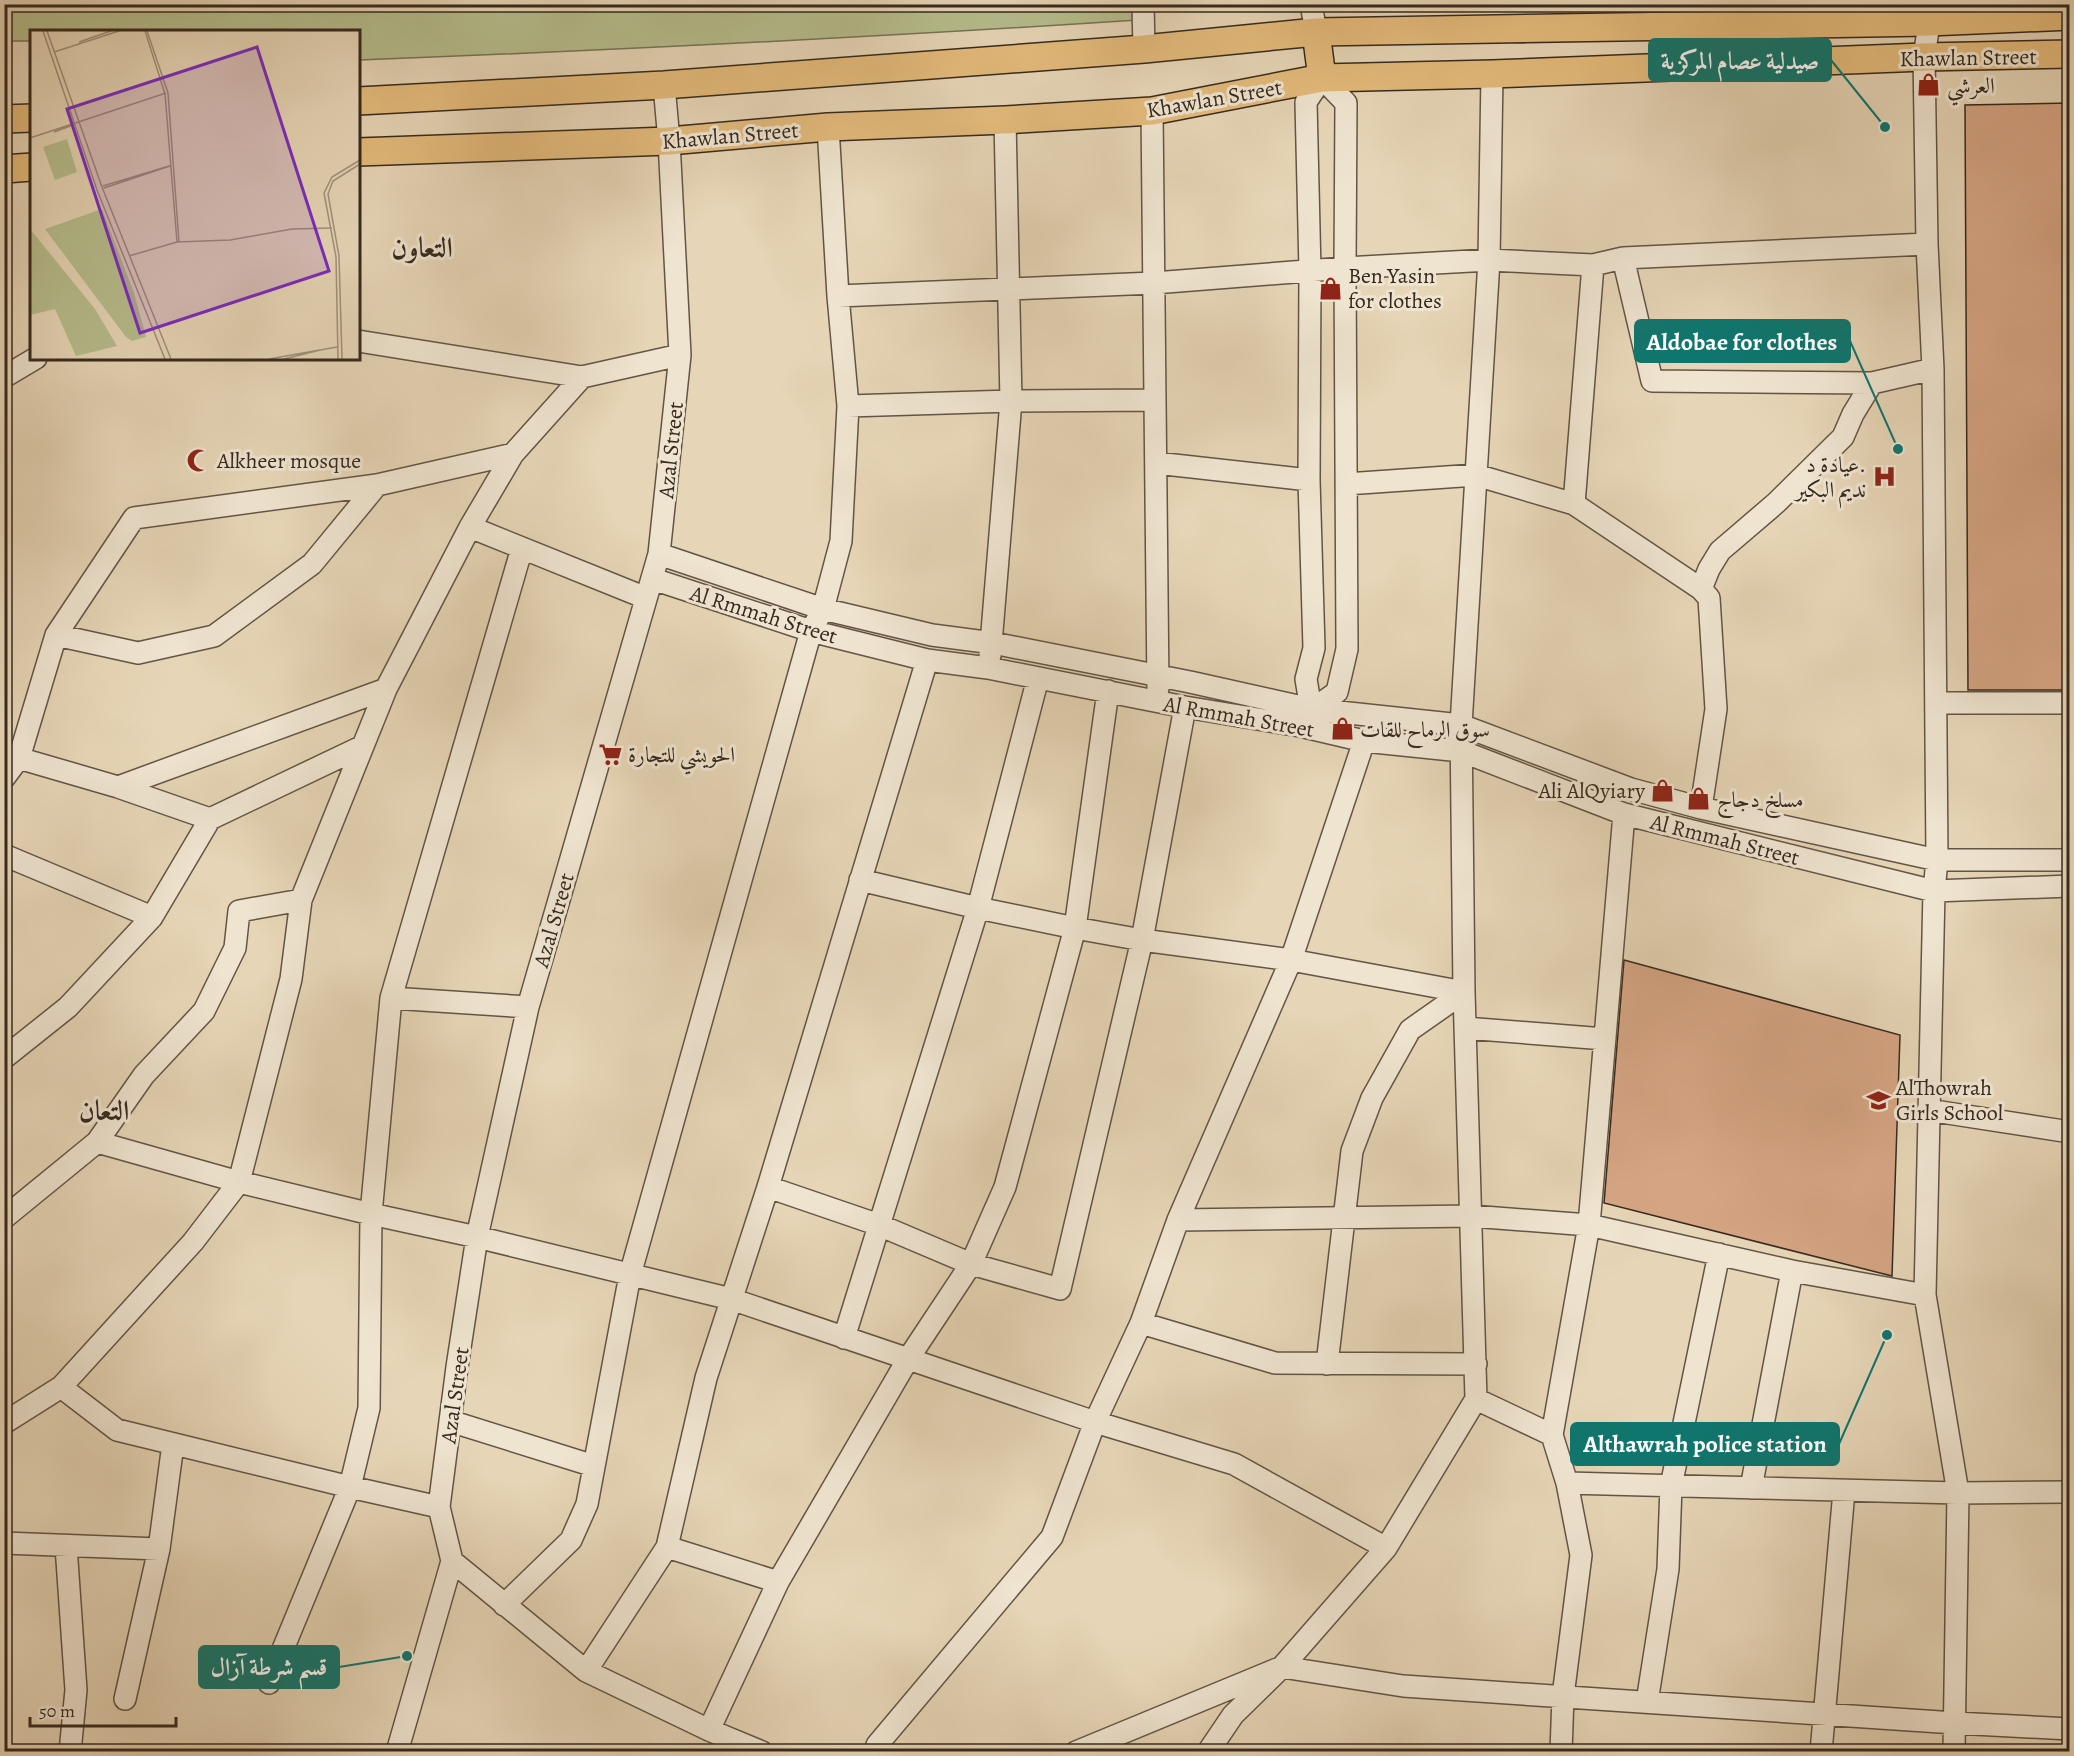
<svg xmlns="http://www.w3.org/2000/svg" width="2074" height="1756" font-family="Alegreya,Amiri,serif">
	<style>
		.green { fill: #b6bd8d; stroke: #767456; stroke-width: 1.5 }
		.building { fill: #d5a483; stroke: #362a1f; stroke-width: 1.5 }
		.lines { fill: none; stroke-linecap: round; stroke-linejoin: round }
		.minor-casing { stroke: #625545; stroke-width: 24 }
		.major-casing { stroke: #362a1f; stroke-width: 30 }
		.minor { stroke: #efe4d0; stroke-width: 21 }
		.major { stroke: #e3ba7b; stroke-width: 27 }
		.labels { text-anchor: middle; stroke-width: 6; stroke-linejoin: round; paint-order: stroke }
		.street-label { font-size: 22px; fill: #362a1f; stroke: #efe4d0 }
		.poi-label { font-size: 22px; fill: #362a1f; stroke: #efe4d0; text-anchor: start }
		.district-label { font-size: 28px; font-weight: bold; fill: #362a1f; stroke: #efe4d0 }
		.inset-road { fill: none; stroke: #a0917a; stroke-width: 1.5 }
		.view { fill: #7b2cbf; fill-opacity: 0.15; stroke: #7b2cbf; stroke-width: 3 }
		.inset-edge { fill: none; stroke: #362a1f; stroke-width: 3 }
		.leader { fill: none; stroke: #0f766e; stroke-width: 2 }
		.callout-dot { fill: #0f766e; stroke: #efe4d0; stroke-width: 2 }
		.callout { fill: #0f766e; stroke: #0f766e; stroke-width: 2 }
		.callout-label { font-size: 24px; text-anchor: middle; font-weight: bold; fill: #fff }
	</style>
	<rect width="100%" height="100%" fill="#e6d5b6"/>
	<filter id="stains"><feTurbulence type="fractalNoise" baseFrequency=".00333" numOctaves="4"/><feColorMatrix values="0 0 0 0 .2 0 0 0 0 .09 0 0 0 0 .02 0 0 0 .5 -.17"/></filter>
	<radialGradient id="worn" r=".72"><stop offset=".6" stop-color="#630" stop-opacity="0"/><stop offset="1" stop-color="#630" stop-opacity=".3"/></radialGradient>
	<path class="green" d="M5,4L1138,5V20C878,37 619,50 359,60L358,32H32L31,41H5Z"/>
	<path class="building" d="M2070,103V690H1968L1965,105Z
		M1624,960L1900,1035L1892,1276L1604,1203Z"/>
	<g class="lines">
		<defs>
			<path id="minor" d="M1143,4L1144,49
				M1311,4L1316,32
				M1932,4L1924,57L1927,244L1933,369L1937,860L1934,891L1925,1295L1958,1493L1954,1752
				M1152,111L1158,689
				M1623,258L1652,381L1872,383L1933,369
				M838,296L1154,283L1345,268L1489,260L1593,265L1623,258L1927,244
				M358,341L582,377
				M4,377L36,358
				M848,406L1011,401L1155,400
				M1156,463L1309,480
				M1346,484L1476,475L1574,504L1701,589L1709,598L1716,709L1701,808
				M1574,504L1593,265
				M470,527L646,598
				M659,554L823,609L932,635L993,643L1190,682L1311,709L1461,725L1631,789L1701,808L1937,860H2070
				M653,579L811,631L927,660L988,668L1185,707L1300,726L1364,741L1461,751L1624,814L1934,891L2070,886
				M1701,589L1709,569L1720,551L1776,503L1843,437L1853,414L1872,383
				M56,635L138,653L214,636L312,564L377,485
				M990,656L1011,401L1005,120
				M1938,703H2070
				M1309,712L1337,692L1347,649L1345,268L1346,103L1322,78L1306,102L1310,271L1309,480L1314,648L1306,679L1311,709
				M8,755L118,787L210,819
				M4,778L19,758L56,635L134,518L377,485L513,454
				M118,787L386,689
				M4,855L152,917
				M860,880L978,908L1075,928L1142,940L1291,960L1464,992
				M391,998L528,1007
				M1465,1028L1605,1039
				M4,1058L68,1007L152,917L210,819L363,746L386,689L470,527L513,454L582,377L680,355
				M1928,1110L2070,1132
				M97,1142L239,1182L371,1214L477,1237L731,1299L1095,1422L1234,1464L1386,1548
				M768,1187L879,1225L971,1264L1060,1289L1142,940L1185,707
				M4,1218L97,1142L144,1075L204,1011L235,948L239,911L301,900
				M1178,1220L1471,1216L1589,1225L1792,1271L1925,1295
				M1141,1323L1275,1363L1476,1364
				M844,1338L978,908L1038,678
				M1327,1364L1352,1151L1372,1098L1410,1030L1464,992
				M61,1387L117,1430L350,1487L439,1507
				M1476,1399L1552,1435L1567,1483L1581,1555L1563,1696L1561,1752
				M450,1421L594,1466
				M4,1423L61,1387L193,1242L239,1182L291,979L301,900L363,746
				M1552,1435L1589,1225L1624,814
				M1567,1483L1958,1493L2070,1492
				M1751,1488L1792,1271
				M4,1543L159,1549
				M66,1546L76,1690L70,1752
				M667,1547L778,1582
				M452,1561L586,1671L709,1730L762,1752
				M504,1605L571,1540L587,1504L630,1275L811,631L823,609L841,541L848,406L838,296L828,127
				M586,1671L667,1547L706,1378L768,1187L927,660
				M269,1683L350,1487L369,1408L371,1214L391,998L522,548
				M125,1699L159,1549L173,1444
				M1647,1702L1668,1569L1671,1486L1719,1254
				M709,1730L778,1582L908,1359L971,1264L1005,1187L1075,928L1108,691
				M397,1752L452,1561L439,1507L457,1367L477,1237L528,1007L659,554L680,355L669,141L664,85
				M875,1752L877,1745L1052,1537L1095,1422L1141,1323L1178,1220L1291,960L1364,741
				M1076,1752L1282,1667L1403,1686L1955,1723L2070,1729
				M1208,1752L1233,1715L1282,1667L1386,1548L1476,1399L1464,992L1461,725L1489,260L1492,74
				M1821,1752L1844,1491"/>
			<path id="major" d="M1316,32L1322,78
				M358,101L664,85L1144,49L1316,32L1929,22L2070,16
				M4,119L32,118
				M358,152L669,141L828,127L1005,120L1152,111L1322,78L1492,74L1924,57L2070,54
				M4,169L32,167"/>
		</defs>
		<use href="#minor" class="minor-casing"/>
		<use href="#major" class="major-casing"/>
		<use href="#minor" class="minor"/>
		<use href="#major" class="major"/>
	</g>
	<defs>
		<symbol id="shop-bare" viewBox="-9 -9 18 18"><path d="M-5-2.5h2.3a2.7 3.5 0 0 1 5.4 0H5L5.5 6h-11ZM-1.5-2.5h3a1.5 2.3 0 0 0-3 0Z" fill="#8f2418" stroke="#efe4d0" stroke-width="2.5" paint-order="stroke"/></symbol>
		<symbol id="mosque-bare" viewBox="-9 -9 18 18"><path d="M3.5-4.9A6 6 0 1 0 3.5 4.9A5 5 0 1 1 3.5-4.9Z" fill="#8f2418" stroke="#efe4d0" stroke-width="2.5" paint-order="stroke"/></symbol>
		<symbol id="hospital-bare" viewBox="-9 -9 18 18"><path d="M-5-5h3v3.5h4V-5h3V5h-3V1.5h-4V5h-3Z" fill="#8f2418" stroke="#efe4d0" stroke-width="2.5" paint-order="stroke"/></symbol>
		<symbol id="supermarket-bare" viewBox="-9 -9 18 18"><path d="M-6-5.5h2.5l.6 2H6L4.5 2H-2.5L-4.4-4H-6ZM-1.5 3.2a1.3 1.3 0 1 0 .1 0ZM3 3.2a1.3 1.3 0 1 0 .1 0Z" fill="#8f2418" stroke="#efe4d0" stroke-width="2.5" paint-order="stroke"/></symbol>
		<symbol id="school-bare" viewBox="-9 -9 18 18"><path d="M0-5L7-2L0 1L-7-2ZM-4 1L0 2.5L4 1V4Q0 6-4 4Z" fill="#8f2418" stroke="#efe4d0" stroke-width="2.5" paint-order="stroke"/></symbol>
	</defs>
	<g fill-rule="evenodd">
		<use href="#shop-bare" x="1912" y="68" width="33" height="33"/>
		<use href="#shop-bare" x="1314" y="272" width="33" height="33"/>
		<use href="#mosque-bare" x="182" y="444" width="33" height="33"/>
		<use href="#hospital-bare" x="1868" y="460" width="33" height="33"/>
		<use href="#shop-bare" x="1326" y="712" width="33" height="33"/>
		<use href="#supermarket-bare" x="594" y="738" width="33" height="33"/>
		<use href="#shop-bare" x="1646" y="774" width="33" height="33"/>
		<use href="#shop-bare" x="1682" y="782" width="33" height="33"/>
		<use href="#school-bare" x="1862" y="1084" width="33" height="33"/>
	</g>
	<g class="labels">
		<g class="street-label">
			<text transform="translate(1968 57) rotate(-1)" y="8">Khawlan Street</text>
			<text transform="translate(1214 98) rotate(-10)" y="8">Khawlan Street</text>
			<text transform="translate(730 135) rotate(-5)" y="8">Khawlan Street</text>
			<text transform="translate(670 450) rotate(-84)" y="8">Azal Street</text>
			<text transform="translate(764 614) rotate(17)" y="8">Al Rmmah Street</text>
			<text transform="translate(1239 716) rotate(10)" y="8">Al Rmmah Street</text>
			<text transform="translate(1725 839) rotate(14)" y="8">Al Rmmah Street</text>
			<text transform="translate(553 920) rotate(-74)" y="8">Azal Street</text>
			<text transform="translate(454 1395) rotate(-82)" y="8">Azal Street</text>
		</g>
		<g class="poi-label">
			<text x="1947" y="93">العرشي</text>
			<text x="1348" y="283">Ben Yasin<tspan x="1348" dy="25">for clothes</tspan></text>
			<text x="217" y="468">Alkheer mosque</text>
			<text x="1866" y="472" text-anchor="end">عيادة د.<tspan x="1866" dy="25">نديم البكير</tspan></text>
			<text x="1360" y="737">سوق الرماح للقات</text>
			<text x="628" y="762">الحويشي للتجارة</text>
			<text x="1645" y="798" text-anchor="end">Ali AlQyiary</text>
			<text x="1717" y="807">مسلخ دجاج</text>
			<text x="1896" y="1095">AlThowrah<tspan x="1896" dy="25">Girls School</tspan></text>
		</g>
		<g class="district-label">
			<text x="422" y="257">التعاون</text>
			<text x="104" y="1120">التعان</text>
		</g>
	</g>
	<g transform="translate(30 30)">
		<rect width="330" height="330" fill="#e6d5b6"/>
		<path d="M37,109L47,142L25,150L13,117ZM72,179L104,263L116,307L102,311L96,307L15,199ZM0,199L65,279L87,316L46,326L25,279L0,285Z" fill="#b6bd8d"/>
		<path class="inset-road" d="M13,1L67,160L135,329M17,1L72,157L141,329M115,1L135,64L147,212M117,1L138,63L149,212M49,12L81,1M24,22L89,1M24,102L43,95M0,108L136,63M73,156L139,136M74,158L140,136M99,226L147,212L200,210L262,199L302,198M239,329L307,317M254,329L290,320M308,329L306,227L294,163L302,147L330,130M312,329L309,226L298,164L303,151L330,134"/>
		<path class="view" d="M227,17L299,241L110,303L37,79Z"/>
		<rect width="330" height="330" class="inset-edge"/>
	</g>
	<path class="leader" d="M1885 127L1831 60M1898 449L1850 341M1887 1335L1839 1444M407 1656L339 1667"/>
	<g class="callout-dot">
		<circle cx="1885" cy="127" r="6"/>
		<circle cx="1898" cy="449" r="6"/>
		<circle cx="1887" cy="1335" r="6"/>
		<circle cx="407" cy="1656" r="6"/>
	</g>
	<g class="callout">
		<rect x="1649" y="39" width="182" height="42" rx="6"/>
		<rect x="1635" y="320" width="215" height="42" rx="6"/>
		<rect x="1571" y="1423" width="268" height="42" rx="6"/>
		<rect x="199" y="1646" width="140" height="42" rx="6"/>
	</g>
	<g class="callout-label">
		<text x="1740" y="69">صيدلية عصام المركزية</text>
		<text x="1742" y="350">Aldobae for clothes</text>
		<text x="1705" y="1452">Althawrah police station</text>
		<text x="269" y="1675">قسم شرطة آزال</text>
	</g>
	<rect width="2074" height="1756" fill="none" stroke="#e6d5b6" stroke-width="24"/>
	<rect x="6" y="6" width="2062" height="1744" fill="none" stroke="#362a1f" stroke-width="3"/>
	<rect x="12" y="12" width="2050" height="1732" fill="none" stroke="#362a1f" stroke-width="1.5"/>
	<path d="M30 1717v9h146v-9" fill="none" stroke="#362a1f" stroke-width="3"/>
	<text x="39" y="1717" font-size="18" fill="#362a1f" stroke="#efe4d0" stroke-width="4.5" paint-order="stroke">50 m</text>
	<rect width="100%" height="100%" filter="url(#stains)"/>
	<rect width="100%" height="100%" fill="url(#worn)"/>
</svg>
